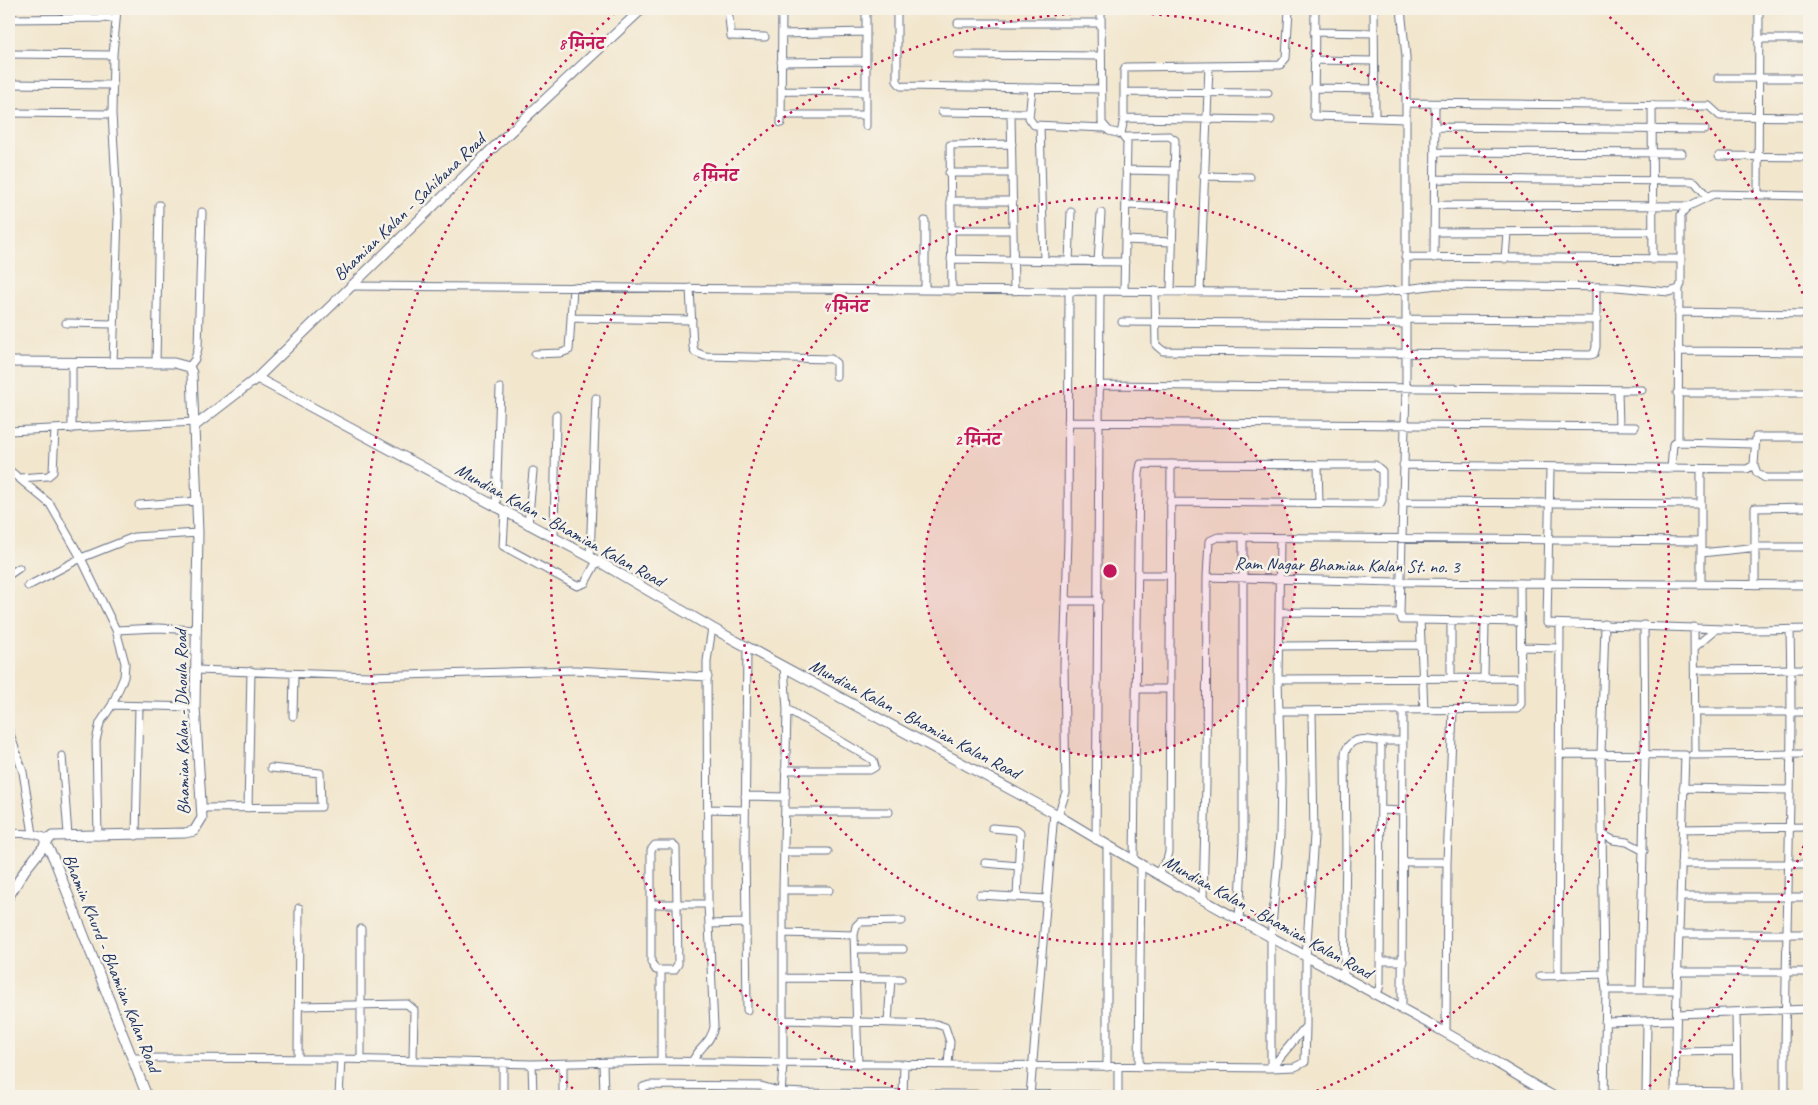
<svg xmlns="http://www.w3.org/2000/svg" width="1818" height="1105" font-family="Caveat,'Playpen Sans Deva',sans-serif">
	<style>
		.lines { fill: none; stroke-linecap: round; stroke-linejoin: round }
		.minor-casing { stroke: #666f85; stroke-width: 9 }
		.tertiary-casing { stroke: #666f85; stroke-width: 11 }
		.minor { stroke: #fff; stroke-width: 7 }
		.tertiary { stroke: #fff; stroke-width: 9 }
		.ring { fill: none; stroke: #c2185b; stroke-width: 2.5; stroke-dasharray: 2.5 5 }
		.labels { text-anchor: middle; stroke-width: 5; stroke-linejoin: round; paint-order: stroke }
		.street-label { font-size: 18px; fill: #1b2f5e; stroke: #f7f3e8 }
		.centre { fill: #c2185b; stroke: #f7f3e8; stroke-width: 2.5 }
		.ring-label { font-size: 15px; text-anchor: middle; font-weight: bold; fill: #c2185b; stroke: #f7f3e8; stroke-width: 5; stroke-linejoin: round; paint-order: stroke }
	</style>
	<rect width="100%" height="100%" fill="#f7f3e8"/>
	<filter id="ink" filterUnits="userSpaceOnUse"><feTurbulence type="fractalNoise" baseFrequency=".02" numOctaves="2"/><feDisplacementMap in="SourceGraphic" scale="10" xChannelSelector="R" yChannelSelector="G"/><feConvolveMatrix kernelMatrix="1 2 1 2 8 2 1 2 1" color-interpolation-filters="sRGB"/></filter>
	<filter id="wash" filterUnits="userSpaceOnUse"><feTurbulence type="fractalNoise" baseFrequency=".0096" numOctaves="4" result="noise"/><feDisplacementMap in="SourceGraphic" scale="20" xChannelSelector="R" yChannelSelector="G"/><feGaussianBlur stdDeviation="1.12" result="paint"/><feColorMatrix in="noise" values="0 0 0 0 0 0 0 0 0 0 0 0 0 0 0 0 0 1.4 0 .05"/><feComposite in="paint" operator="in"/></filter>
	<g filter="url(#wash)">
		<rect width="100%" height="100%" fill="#f2e6cd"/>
	</g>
	<g filter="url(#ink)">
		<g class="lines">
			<defs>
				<path id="minor" d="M728,9L731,36L765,37
					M897,9V81L901,86L1101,89
					M1101,9L1102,123L1109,131L1121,134L1127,142L1124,291
					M1315,9L1314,116L1406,119
					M1374,9L1375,118
					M9,19L116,18
					M958,23H1101
					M1314,32L1374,33
					M782,34L866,32
					M1758,39H1809
					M9,54L113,55
					M958,55L1101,56
					M1314,60L1374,61
					M781,62L866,61
					M1718,78H1809
					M9,84L113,85
					M1032,88L1029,118L1034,125L1105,128
					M1313,88L1375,89
					M781,91L866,92
					M1124,92L1268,93
					M1406,103L1704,106H1709L1720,116L1809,117
					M1652,105L1653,260
					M942,112L1029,113
					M9,113L112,114
					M1011,113L1014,290
					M781,115H866
					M1124,118L1271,120
					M781,123L782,9
					M866,126V9
					M1040,126L1044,261
					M1434,127L1705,130
					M1121,134L1124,118V71L1126,67L1280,65L1286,58L1289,10
					M1125,137L1169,136L1175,140L1171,291
					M1435,152L1682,153
					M1719,156L1809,157
					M1126,170L1174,171
					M949,173H1012
					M1203,176L1250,177
					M1435,179L1691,181L1695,182L1707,196
					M1758,195L1759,9
					M950,201H1013
					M1126,205L1173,207
					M1435,205L1689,206
					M925,221V290
					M950,230H1013
					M1435,232L1652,231
					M1125,240L1172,242
					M1405,257L1681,259
					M1434,258L1435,105
					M951,259L1125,262
					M1505,259L1507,232
					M1069,262L1071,212
					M1098,262L1101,213
					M351,286L1069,291
					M690,288L693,347L695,352L705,356L831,359L836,363V376
					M952,291L950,145L1012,144
					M1155,291L1156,345L1163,351L1590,355L1594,354L1596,347V287
					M1200,292L1209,66
					M1678,312L1809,314
					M572,318L692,320
					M1406,319L1597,320
					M1122,322L1406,324
					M66,323L114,324
					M1678,351L1809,352
					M535,354L561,353L569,350L573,287
					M113,363L118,217L112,114L113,55L117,9
					M156,363L159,205
					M189,367L195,359L198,348L202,212
					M1100,385L1642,390
					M1618,390L1619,427
					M1677,393H1809
					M1068,422L1635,427
					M72,429V363
					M9,431L196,422
					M1678,442L1679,289
					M1318,465L1319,503
					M1403,465L1747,469L1754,465L1756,437H1809
					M1754,465L1757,473L1765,478H1809
					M1550,468L1547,623L1754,630L1809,629
					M1671,469L1673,444L1678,442L1754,444
					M1701,469V584
					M9,470L50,504L81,558L116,630L125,663L124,677L112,705L100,723L96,741L98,836
					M19,478L48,476L53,472L55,429
					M1402,502L1701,504
					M139,505L198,501
					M496,508L500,388
					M505,512L503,546L577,586L585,583L597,561
					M528,525L533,471
					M1280,538L1278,679L1281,779L1280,835L1271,938V1068L1295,1067L1305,1062L1306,1026
					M554,539L556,415
					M1701,553L1758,547H1809
					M590,557L596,398
					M9,575L19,568
					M1138,575H1169
					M1207,577L1209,541L1218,537L1701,541
					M1755,585V508L1809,507
					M28,586L81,558L134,537L198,533
					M1066,601H1099
					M1279,612L1400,613L1402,620H1420L1424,710
					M1400,613L1406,389V57L1401,9
					M1420,620L1520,622
					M1451,621V677
					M1694,627L1695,754
					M116,630L158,628L197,630
					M1278,646L1421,645
					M1521,647L1560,648
					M1695,647L1716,629
					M747,648L745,845L747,1010
					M196,670L369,676L575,670L708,677
					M1695,670L1809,669
					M1484,676L1485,621
					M1278,679L1521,678
					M1137,689H1169
					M112,705L195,707
					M1279,711L1517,709L1521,704L1520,583
					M1696,712H1809
					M293,716L294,674
					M9,731L23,772L33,834
					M1560,754L1685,755L1677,990H1606L1604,1096
					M1692,755L1809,754
					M62,756L68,835
					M785,770H870L875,767L873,760L787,709
					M1683,788L1790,790
					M745,796L786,797
					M201,808L321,807L320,773L271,768
					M248,808L251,671
					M708,809L745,810
					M1381,810L1403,811
					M786,812H889
					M1058,815L1066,792L1064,665L1068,539L1069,291L1375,293L1437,285L1617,287L1669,292L1679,289L1681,284V215L1689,206L1714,194L1809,196
					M992,828L1015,830L1020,833L1017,897
					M1682,829L1809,827
					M9,833L33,834L48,838
					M1602,834L1613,840L1627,842L1644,851
					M136,836L139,706
					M1096,840L1100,292
					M655,845H673L676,848L678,964L674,970H656L651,962V850Z
					M785,852H828
					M1134,861L1139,473L1141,464L1375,465L1382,471V500L1380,504L1170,502
					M1403,862H1447
					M985,863L1019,866
					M1681,864H1809
					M1157,873L1167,860L1169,852L1171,464
					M783,890H829
					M980,895L1047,899
					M1681,897H1809
					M1203,899L1206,784L1207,577L1395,582L1809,585
					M651,904H708
					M1239,920L1243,843V537
					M709,924L746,923
					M361,929V1059
					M783,933L854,935L858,1065
					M1679,934H1809
					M854,935L856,926L860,922L902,921
					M856,949H903
					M1380,961H1403
					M661,971V1061
					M1677,972H1809
					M1604,974L1601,754L1605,624
					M1540,976L1604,974L1606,990
					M1558,976L1560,628L1563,624
					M784,978L901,979
					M1344,978L1346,848L1345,753C1350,735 1368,739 1382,742
					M1640,990L1645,754L1644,625
					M1373,995L1379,989L1380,983L1381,745L1384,741H1403
					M298,1006L407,1004L414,1010L413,1060
					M1402,1011L1403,710
					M1736,1012L1737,1096
					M1677,1014L1809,1009
					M784,1020L936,1024L945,1027L950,1042L948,1064
					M888,1022L891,979
					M1605,1022L1676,1020
					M1446,1033L1447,862L1453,710
					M1676,1052L1736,1051
					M132,1058L341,1059L532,1064L661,1061L783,1063V890L787,709L784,667
					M298,1058L299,908
					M503,1062V1096
					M692,1062C698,1048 711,1043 714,1027L708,904L707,661L712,628
					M603,1063L604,1096
					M532,1064L533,1096
					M563,1064V1096
					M1107,1067V846
					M1139,1067L1141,864
					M1675,1091L1737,1092
					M1604,1094L1627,1096
					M339,1096L341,1059
					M642,1096L643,1087L649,1085L761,1086L782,1092L807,1093L1099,1095
					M781,1096L783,1063L1271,1068L1306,1026V958L1314,835L1312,711
					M903,1096L904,1064
					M1030,1096L1054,813
					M1118,1096V1067
					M1646,1096L1647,1021
					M1675,1096L1677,990
					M1785,1096C1784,941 1794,786 1790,630"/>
				<path id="tertiary" d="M9,362L174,363L189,367L192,373L198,533L195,707L202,818L194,831L185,833L52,836L25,870L9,896
					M257,378L603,564L712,628L1054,813C1181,891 1315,960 1446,1033C1482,1053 1517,1076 1553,1096
					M196,425L257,378L492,149L642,9
					M45,842L54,859L147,1096"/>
			</defs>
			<use href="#minor" class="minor-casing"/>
			<use href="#tertiary" class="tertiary-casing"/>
			<use href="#minor" class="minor"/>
			<use href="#tertiary" class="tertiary"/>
		</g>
	</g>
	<circle cx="1110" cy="571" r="186" fill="#c2185b" fill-opacity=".12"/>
	<g class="ring">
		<circle cx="1110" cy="571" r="186"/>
		<circle cx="1110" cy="571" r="373"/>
		<path d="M914 1095A559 559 0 1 1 1306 1095"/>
		<path d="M1809 832A746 746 0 0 1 1642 1094M578 1094A746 746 0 0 1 616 12M1604 12A746 746 0 0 1 1809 310"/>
	</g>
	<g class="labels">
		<g class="street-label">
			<text transform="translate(409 207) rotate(-44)" y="6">Bhamian Kalan - Sahibana Road</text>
			<text transform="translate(560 525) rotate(29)" y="6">Mundian Kalan - Bhamian Kalan Road</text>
			<text transform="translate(1347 565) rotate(1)" y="6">Ram Nagar Bhamian Kalan St. no. 3</text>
			<text transform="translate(915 719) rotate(28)" y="6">Mundian Kalan - Bhamian Kalan Road</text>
			<text transform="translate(182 722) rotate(-91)" y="6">Bhamian Kalan - Dhoula Road</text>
			<text transform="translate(1268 917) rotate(29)" y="6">Mundian Kalan - Bhamian Kalan Road</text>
			<text transform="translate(112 963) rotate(68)" y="6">Bhamin Khurd - Bhamian Kalan Road</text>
		</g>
	</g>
	<circle cx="1110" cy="571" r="8" class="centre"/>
	<g class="ring-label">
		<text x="582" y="49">8 मिनट</text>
		<text x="715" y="181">6 मिनट</text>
		<text x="846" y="312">4 मिनट</text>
		<text x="978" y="445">2 मिनट</text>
	</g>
	<rect width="1818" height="1105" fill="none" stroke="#f7f3e8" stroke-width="30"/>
</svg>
